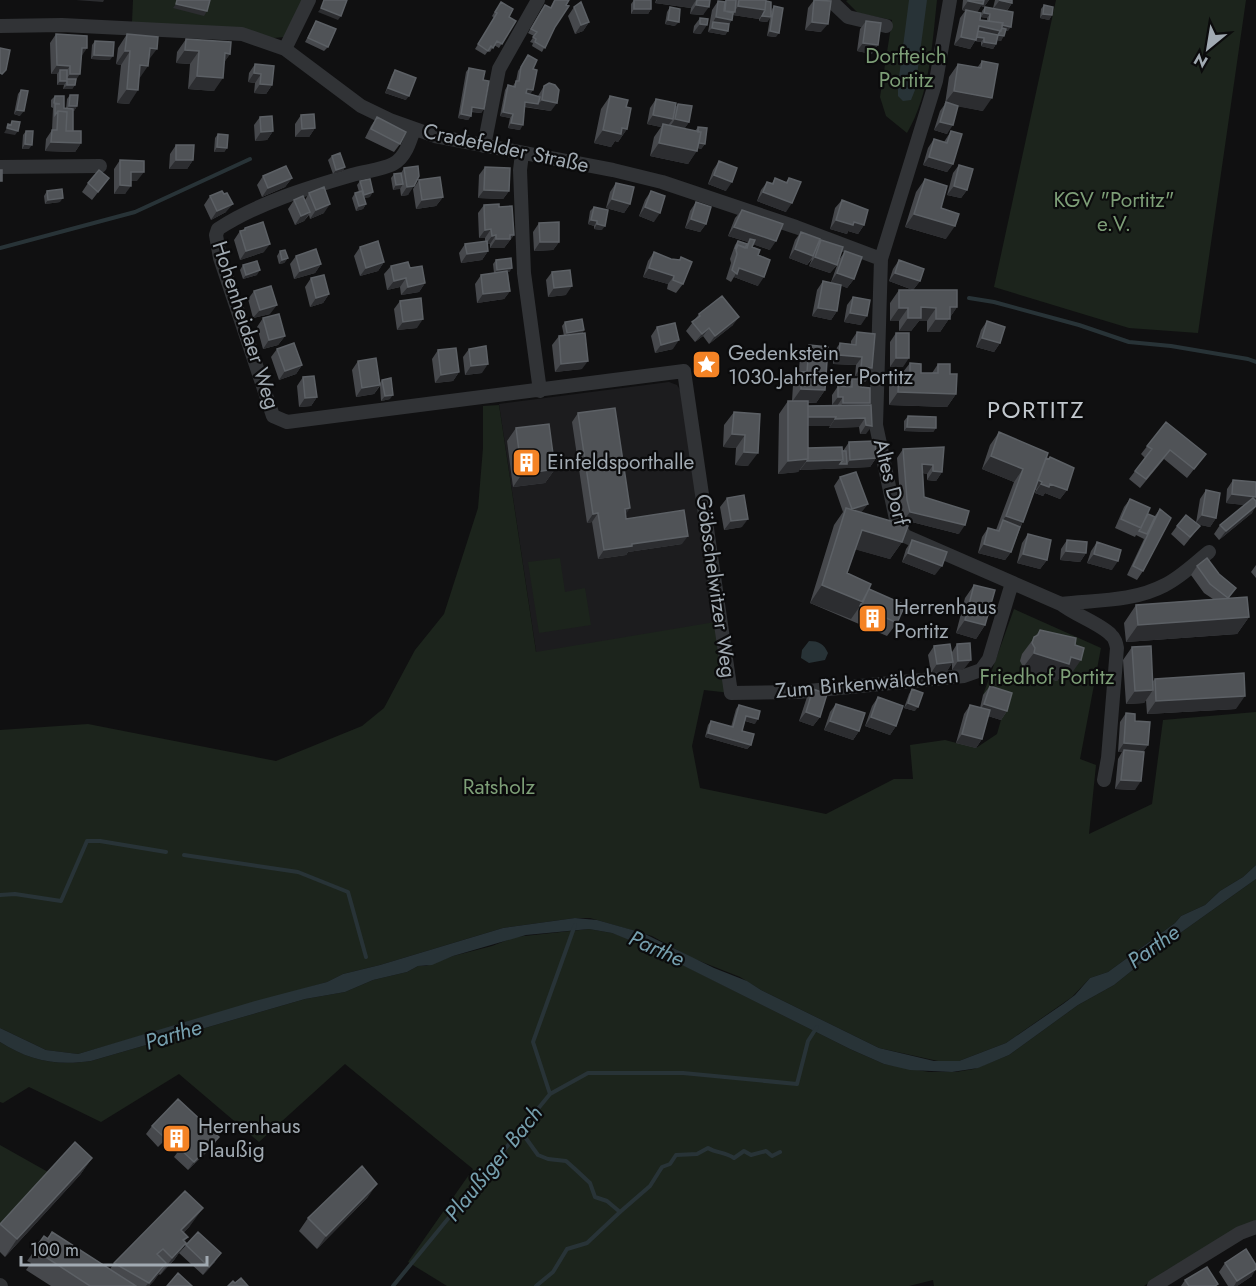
<svg xmlns="http://www.w3.org/2000/svg" width="1256" height="1286" font-family="Jost,sans-serif">
	<style>
		.built { fill: #1c1c1e }
		.green { fill: #1c241c }
		.water { fill: #283337 }
		.lines { fill: none; stroke-linecap: round; stroke-linejoin: round }
		.stream { stroke: #283337; stroke-width: 4 }
		.street { stroke: #313336; stroke-width: 14 }
		.wall { fill: #46484c }
		.shaded-wall { fill: #2c2d30 }
		.building { fill: #505357; stroke: #5c6065; stroke-width: 1.5 }
		.labels { text-anchor: middle; stroke-width: 4.5; stroke-linejoin: round; paint-order: stroke }
		.park-label { font-size: 21px; fill: #7d9e77; stroke: #0b0b0c }
		.street-label { font-size: 21px; fill: #a1aab2; stroke: #0b0b0c }
		.poi-label { font-size: 21px; fill: #a1aab2; stroke: #0b0b0c; text-anchor: start }
		.water-label { font-size: 22px; font-style: italic; fill: #76a0af; stroke: #0b0b0c }
		.quarter-label { font-size: 24px; letter-spacing: 1.5px; fill: #c2c8ce; stroke: #0b0b0c }
	</style>
	<rect width="100%" height="100%" fill="#101011"/>
	<path class="built" d="M669,382L677,385L682,393L726,688L538,664L499,404Z"/>
	<path class="green" d="M133,0H304L285,37L273,38L132,22Z
		M848,0H937C932,45 930,94 907,133L886,116L880,97L892,20L858,13L846,1Z
		M1056,0H1246L1198,333L1129,328L994,287Z
		M499,405L536,652L721,621L731,693L704,690L692,746L700,788L826,814L894,779H913L910,745L945,740L976,748L997,734L1006,702L983,695L1014,609L1101,648L1080,759L1096,765L1089,834L1152,804L1163,720L1256,712V865L1243,877L1220,891L1205,905L1181,916L1175,923L1108,972L1090,978L1072,997L1006,1043L959,1061L947,1063L879,1048L761,990L740,977L692,958L652,936L590,918H575L503,928L380,965L343,974L327,982L78,1054L46,1050L0,1028V730L88,724L276,761L362,726L384,708L415,650L444,614L478,508L483,448V406Z
		M560,558L565,592L585,588L591,625L539,633L528,562Z
		M1256,879V1221L1165,1271L1144,1286H934L933,1280L909,1286H447L408,1262L473,1169L345,1064L259,1142L179,1074L101,1122L29,1087L3,1103L0,1102V1042C31,1061 55,1066 91,1061L305,999L345,992L373,980L407,972L418,966H426L453,956L492,946L515,937L589,929L612,933L633,940L850,1049L884,1064L929,1072H956L974,1069L1009,1055L1078,1005L1114,985L1169,941Z
		M0,1145L48,1172L0,1225Z"/>
	<path class="water" d="M909,0H927L915,90L911,100L903,101L898,96V85Z
		M809,641C819,641 824,644 828,653L825,660L809,663L801,658L802,650Z
		M1256,865V879L1169,941L1114,985L1078,1005L1009,1055L978,1068L952,1072L910,1070L884,1064L850,1049L642,945L612,933L589,929L526,935L453,956L432,965L418,966L407,972L373,980L345,992L305,999L91,1061C56,1066 30,1061 0,1042V1028L46,1050L78,1054L255,1001L327,982L343,974L380,965L503,928L575,918L597,920L643,933L714,968L747,981L761,990L879,1048L934,1061H959L1006,1043L1063,1004L1075,995L1090,978L1108,972L1175,923L1181,916L1205,905L1220,891L1243,877Z"/>
	<g class="lines">
		<path class="stream" d="M0,248L135,212L250,159
			M969,298L994,302L1079,325L1129,342L1171,346L1248,359L1256,362
			M184,855L298,872L348,892L366,957
			M0,895L15,894L61,901L87,841H100L166,852
			M550,1094L588,1073H683L797,1084L808,1041L817,1027
			M520,1130L538,1155L548,1159L566,1161L575,1169L590,1183L595,1197L607,1201L620,1212L587,1243L567,1249L553,1272L536,1286
			M620,1212L650,1186L662,1167L670,1164L676,1155L697,1154L708,1148C716,1153 725,1152 734,1158L744,1151L751,1155L766,1151L772,1156L780,1152
			M393,1286L550,1094L533,1042L575,925"/>
		<path class="street" d="M830,0L848,17L886,26
			M950,0L936,81L881,259L876,425L897,524L905,536L1061,604C1075,615 1101,624 1111,635C1115,638 1116,643 1117,648L1108,758L1104,780
			M0,26L62,25L242,34L285,49L361,106L390,120L435,136L613,170L662,182L796,227L881,259
			M285,49L309,0
			M414,129C410,142 405,158 393,164C381,170 365,171 352,175C307,188 258,203 218,229L216,235L220,258L273,416L287,422L684,371L731,693L798,692L964,676L981,670L989,659L1012,583
			M484,146L499,69L538,0
			M522,154L520,170L524,273L540,391
			M0,167L100,166
			M1061,604C1095,600 1133,602 1165,585C1181,577 1195,563 1209,552
			M0,1285L1,1286
			M1154,1286L1240,1233L1256,1227"/>
	</g>
	<path class="wall" d="M554,0H569L542,52L532,46L533,43L530,42L534,36L528,33L542,9L550,8Z
		M634,0L651,9L648,14H631V4Z
		M656,0H710L703,15L690,14L691,8L655,3Z
		M726,0H766L771,11L774,6L776,37L767,36L770,18L767,22L759,21V19L733,15L732,20L729,24L728,31L725,35L708,32L712,10L718,1L724,2Z
		M814,0H823L821,32L805,30L808,8Z
		M963,0H989L984,7L981,6L977,12L980,20L987,21V18L981,17L982,11L985,7L993,8L995,0H1012V3L1007,11L1008,31H1005L1001,41L997,40L996,44L993,49L981,46V42L975,41L970,49L954,45L960,18L965,11L962,10Z
		M501,2L509,17L516,21L499,48L494,45L490,52L488,51L485,55L475,49L494,18L492,16Z
		M1044,5L1052,15L1049,20L1040,18L1041,9Z
		M574,7L589,22L583,31L575,34L568,16Z
		M670,7L675,26L665,24L667,12Z
		M700,18L701,34L693,33L694,26Z
		M316,21L328,47L324,51L305,42Z
		M866,21L872,54L857,51L860,29Z
		M56,34L87,48L81,55L75,85L72,89H63L64,85H57V74H51L50,43Z
		M127,34L149,60L139,78L129,104L117,103L121,65L116,64L118,48Z
		M186,39L230,54L224,62L214,91L188,89L190,64L176,63L177,52Z
		M95,41L110,60L91,59L92,45Z
		M528,55L533,69V90L530,94L538,96L544,86L551,111L524,107L520,130L508,128L510,118L500,116L505,90L508,85L513,86L516,81L518,71Z
		M982,61L983,111L958,106L947,134L934,130L940,111L945,104L949,77L958,64L977,68Z
		M255,64L272,85L266,94L254,93L255,83L248,82L249,73Z
		M469,68L483,80L484,109L481,113L471,112V116L468,120L458,118L466,72Z
		M395,70L406,100L385,93L392,75Z
		M21,90L20,116L14,114L18,94Z
		M70,95L77,106L74,111H73V131L81,143L75,152L45,151L46,139L52,130L53,108L51,107V100L55,96L64,108L66,109L67,99Z
		M610,96L627,129L618,142L615,141L611,147L594,143L601,109Z
		M656,99L675,108L678,104L689,122L684,129L695,131L698,127L705,144L701,149L698,148L688,164L650,156L654,137L661,127L647,124L650,108Z
		M301,115L315,128L309,137H295V124Z
		M260,117L273,131L267,140L255,141L254,125Z
		M377,117L400,144L394,152L365,138L371,126Z
		M26,131L29,149H22L23,135Z
		M951,131L953,164L947,172L923,165L928,148L934,139L944,142Z
		M218,134L227,148L224,152H214L215,138Z
		M176,145L193,160L187,169H169L170,154Z
		M332,156L345,167L342,172L333,174L328,160Z
		M120,160L137,181H131L125,194H114V169Z
		M719,161L726,191L708,184L713,170Z
		M959,165L967,190L961,198L947,195L953,173Z
		M418,166L408,195L401,196L400,188L393,190L391,178L394,174L401,173L404,168Z
		M485,167L509,191L503,199L478,198L479,175Z
		M263,176L292,178L285,187L262,197L257,185Z
		M775,178L786,182L789,178L786,212L757,201L761,190L767,182L772,183Z
		M925,179L941,208L946,239L905,227L916,192Z
		M419,180L443,197L436,206L416,209L413,189Z
		M360,181L370,197L364,198L366,204L363,209L356,211L352,198L355,193L359,192L357,185Z
		M88,183L103,186L92,200L82,192Z
		M616,183L630,204L624,213L606,208L610,192Z
		M47,191L60,202L45,204L44,196Z
		M651,191L654,222L639,216L645,200Z
		M309,193L324,213L310,219L309,215L304,221L295,225L288,209L294,200H305Z
		M210,196L226,212L211,220L204,205Z
		M842,200L864,225L858,234L848,231L847,234L830,229L835,208Z
		M696,202L706,224L700,232L685,228L690,211Z
		M484,205L499,207L514,235L504,248H490V244H487L488,251L482,260L461,263L459,253L465,244L485,242V238H479L478,213Z
		M594,207L602,230L594,229V226L588,224L590,211Z
		M742,210L770,250L753,244L752,247L758,255V286L734,277L731,282L726,279L731,263L730,259L735,245L738,241L746,244L748,242L728,236L735,218Z
		M539,223L559,242L553,250L534,251L533,232Z
		M245,228L264,252L240,260L234,240L240,231L243,230Z
		M801,232L818,244L821,240L837,265L830,273L809,266L812,259L807,265L789,258L795,240Z
		M360,247L384,262L378,271L360,276L354,256Z
		M280,251L288,258L284,263L279,264L277,256Z
		M845,251L854,279L847,288L841,285L837,311L831,320L812,316L817,290L823,281L836,284L831,282L839,260Z
		M654,252L671,259L679,260L681,257L683,284L676,293L667,289L668,284L643,277L648,261Z
		M296,256L321,264L315,273L294,279L290,264Z
		M496,260L512,268L509,272H508L510,291L504,299L477,303L475,284L481,275L494,273L493,264Z
		M899,260L920,281L913,290L889,281L893,269Z
		M243,265L257,275L243,279L240,270Z
		M391,266L410,268L425,283L419,292L401,295L400,287L387,290L384,274Z
		M552,272L566,295L548,297L546,280Z
		M311,278L329,294L323,303L310,307L305,287Z
		M899,290L957,307L940,332H927V321H919L911,331H899V321H890V303Z
		M254,291L270,314L253,318L248,299Z
		M853,297L861,325L844,322L847,305Z
		M400,301L417,328L397,330L394,309Z
		M699,314L733,325L709,344L703,336L695,342L686,331Z
		M263,318L285,336L278,345L263,349L257,327Z
		M987,321L1000,343L994,352L976,347L981,330Z
		M565,322L584,330L582,334V369L555,372L552,345L559,336H564L562,326Z
		M657,327L673,349L655,353L651,336Z
		M857,332L872,368L869,372L868,378L865,382H861V387L870,403L868,405L866,434H860L859,427L829,428L830,426H808V448L843,451L849,442L876,458L870,467L800,470V469L798,472L778,474L779,414L788,401H792L793,385L798,377L800,359L809,345L825,390L816,403H808V406L832,405V395L838,386H847L852,379H857L858,376H855L856,365L833,364L834,352L840,343L851,344V341Z
		M896,333L903,367H890V342Z
		M277,349L302,365L296,374L279,380L271,357Z
		M469,349L482,373L465,375L463,357Z
		M438,350L459,372L453,381L435,383L432,359Z
		M358,361L380,383L382,380L390,399L381,401L380,386L374,394L356,397L352,370Z
		M910,363L921,373H932L938,364L956,394L947,407L889,405V385L899,372H903Z
		M303,377L317,397L311,406L299,407L297,386Z
		M734,412L760,414L748,466L735,465L736,448L723,447L724,425Z
		M578,413L625,515L626,519L682,544L628,552L626,555L598,559L592,522L587,523L572,422Z
		M908,416L936,428L933,432L904,431V421Z
		M1166,422L1199,463L1187,478L1164,459L1140,488L1129,479L1145,458L1141,454Z
		M516,428L555,469L545,483L513,487L507,441Z
		M999,432L1046,458L1067,490L1060,499L1045,493L1043,496L1035,493L1036,490H1035L1011,552L1005,560L978,553L982,537L988,528L996,530L1014,482L982,469L990,445Z
		M944,447L942,472L936,481L927,480V474L923,473L924,497L959,534L904,520L901,509L897,458L903,449Z
		M840,477L861,513L902,542L890,559L855,549L847,573L869,589L897,623L887,636L810,603L834,525L843,512L834,486Z
		M1233,480L1256,500L1252,513L1219,540L1214,534L1220,525L1245,505L1226,503L1227,489Z
		M1206,490L1216,518L1210,527L1197,524L1200,526L1184,546L1171,534L1177,526L1196,523L1200,499Z
		M727,498L742,527L724,530L720,507Z
		M1130,499L1148,514L1154,517L1160,509L1143,571L1137,580L1127,575L1144,539L1136,535L1135,537L1115,528L1124,507Z
		M1028,534L1047,560L1040,569L1017,563L1022,543Z
		M912,540L935,575L902,562L906,549Z
		M1067,540L1086,553L1080,562L1060,560L1061,549Z
		M1097,542L1112,570L1087,563L1091,551Z
		M1256,565V578L1251,572Z
		M1197,566L1229,598L1249,617L1237,634L1126,642L1124,623L1136,605L1213,599L1204,593L1191,575Z
		M974,585L985,625L976,639L956,633L965,598Z
		M1040,630L1069,677L1061,675L1057,681L1021,670L1022,665L1020,661L1022,654Z
		M957,644L964,669L952,670V663L947,671L931,673L928,655L934,646L952,652Z
		M1132,647L1153,681L1155,679L1236,709L1147,714L1146,700L1144,703L1126,704L1123,660Z
		M990,686L1007,711L1001,720L988,716L982,739L976,748L956,743L964,714L970,705L980,708L983,695Z
		M813,689L820,717L813,726L799,721L807,697Z
		M912,689L915,711L904,708L909,694Z
		M878,697L896,726L890,735L865,726L872,706Z
		M836,704L859,731L853,740L824,730L830,712Z
		M739,705L755,724L745,721L742,731L751,745L747,749L705,737L708,725L711,721L731,727L736,709Z
		M1126,713L1135,721L1148,745L1143,751L1135,790L1115,789L1118,759L1122,752H1118L1120,722Z
		M152,1126L219,1137L213,1146L188,1170L174,1157L177,1153L164,1141L158,1147L146,1134Z
		M92,1158L80,1175L5,1257L0,1252V1224Z
		M368,1197L317,1249L299,1231L308,1218Z
		M190,1226L184,1232V1242L186,1243L174,1260L160,1275L159,1274L149,1286H51L26,1270L31,1263L27,1261L32,1254L44,1236L47,1238L52,1232L110,1269L114,1263Z
		M186,1245L215,1262L203,1275L179,1253Z
		M1225,1263L1252,1276L1237,1286H1228L1219,1272Z
		M1185,1280L1216,1286H1181Z"/>
	<path class="shaded-wall" d="M76,0H104L103,2Z
		M657,0H696L691,8L655,3Z
		M982,0H989L984,7L981,6L977,13L962,10L968,1Z
		M999,1L1012,3L1006,12L993,9Z
		M176,4L207,11L204,16L173,8Z
		M696,5L709,7L703,15L690,14Z
		M738,6L765,10L759,19L733,15Z
		M321,8L341,16L338,20L318,12Z
		M634,9H651L648,14H631Z
		M984,13L990,14L987,18L981,17Z
		M1043,14L1052,15L1049,20L1040,18Z
		M762,16L771,17L767,22L759,21Z
		M716,17L732,20L726,29L713,22Z
		M668,20L679,22L675,26L665,24Z
		M589,22L583,31L575,34L581,25Z
		M812,22L828,24L821,32L805,30Z
		M989,23L1011,27L1008,31L999,30Z
		M700,24L707,25L701,34L693,33Z
		M979,26L1001,31L1004,36L1001,41L975,36Z
		M712,28L728,31L725,35L708,32Z
		M770,31L779,33L776,37L767,36Z
		M975,36L984,38L981,42L975,41L970,49L954,45L961,37Z
		M984,42L996,44L993,49L981,46Z
		M863,43L878,45L872,54L857,51Z
		M82,48H87L81,57Z
		M150,48L157,49L147,62Z
		M185,50L199,51L190,64L176,63Z
		M125,51H130L121,65L116,64Z
		M225,53L230,54L221,67Z
		M94,55L113,56L110,60L91,59Z
		M57,65L70,66L64,74L60,70L57,74H51Z
		M140,65L148,66L139,79Z
		M254,73L261,74L255,83L248,82Z
		M70,74H80L74,83L67,81L64,85H57L60,81H65Z
		M197,76L223,78L214,91L188,89Z
		M260,84L272,85L266,94L254,93Z
		M67,85H75L72,89H63Z
		M388,88L409,96L406,100L385,93Z
		M127,89L138,90L129,104L117,103Z
		M527,89L533,90L530,94L524,93Z
		M954,91L992,98L983,111L944,104Z
		M542,100L557,103L551,111L522,106L525,102L538,104Z
		M69,106H77L74,111L66,110Z
		M472,107L484,109L481,113L469,111Z
		M17,110L24,111L20,116L14,114Z
		M503,112L513,114L510,118L500,116Z
		M461,114L471,116L468,120L458,118Z
		M653,115L673,119L666,128L663,124L661,127L647,124Z
		M675,119L689,122L683,131L669,128Z
		M940,122L953,125L947,134L934,130Z
		M511,123L523,125L520,130L508,128Z
		M7,128L18,131L15,135L4,133Z
		M315,128L309,137H295L302,129Z
		M622,128L627,129L618,142L615,141L611,147L594,143L603,130Z
		M273,131L267,140L255,141L261,132Z
		M51,142L81,143L75,152L45,151Z
		M696,142L705,144L701,149L693,146Z
		M659,143L697,151L688,164L650,156Z
		M25,144L32,145L29,149H22Z
		M217,147L227,148L224,152H214Z
		M929,157L953,164L947,172L923,165Z
		M176,160H193L187,169H169Z
		M345,167L342,172L333,174L336,170Z
		M131,172H144L137,181H125Z
		M714,175L732,182L726,191L708,184Z
		M292,178L285,187L262,197L268,188Z
		M403,184L400,189L393,190L396,185Z
		M120,185L131,186L125,194H114Z
		M414,186L408,195L401,196L407,187Z
		M954,186L967,190L961,198L947,195Z
		M484,190L509,191L503,199L478,198Z
		M373,192L370,197L361,199L364,195Z
		M763,192L792,203L786,212L757,201Z
		M443,197L436,206L416,209L422,200Z
		M63,198L60,202L45,204L48,200Z
		M612,199L630,204L624,213L606,208Z
		M233,204L226,212L211,220L217,211Z
		M330,204L324,213L310,219L316,210Z
		M366,204L363,209L356,211L359,206Z
		M645,207L660,213L654,222L639,216Z
		M310,212L304,221L295,225L301,216Z
		M914,214L955,226L946,239L905,227Z
		M691,219L706,224L700,232L685,228Z
		M591,220L597,221L594,226L588,224Z
		M836,220L854,222L864,225L858,234L848,231L847,234L830,229Z
		M597,224L605,226L602,230L594,229Z
		M734,227L776,241L770,250L749,243L750,239L748,242L728,236Z
		M491,229L485,238H479L485,230Z
		M496,235L490,244H486L492,236Z
		M510,235H514L504,248H490L496,239Z
		M540,242H559L553,250L534,251Z
		M270,244L264,252L240,260L246,251Z
		M795,249L813,256L807,265L789,258Z
		M488,251L482,260L461,263L467,254Z
		M815,257L837,265L830,273L809,266Z
		M288,258L284,263L279,264L282,260Z
		M384,262L378,271L360,276L366,268Z
		M321,264L315,273L294,279L300,271Z
		M512,268L509,272L494,274L497,270Z
		M649,268L674,276L668,284L643,277Z
		M739,268L764,277L758,286L734,277Z
		M260,270L257,275L243,279L246,275Z
		M837,273L854,279L847,288L831,282Z
		M895,273L920,281L913,290L889,281Z
		M406,278L400,287L387,290L394,281Z
		M425,283L419,292L401,295L408,287Z
		M572,286L566,295L548,297L554,288Z
		M510,291L504,299L477,303L483,294Z
		M329,294L323,303L310,307L316,298Z
		M277,305L270,314L253,318L260,310Z
		M921,307L936,308L927,321H919L911,331H899L908,318Z
		M950,307H957L940,332H927L936,319Z
		M818,308L837,311L831,320L812,316Z
		M899,308H908L899,321H890Z
		M850,313L867,316L861,325L844,322Z
		M739,317L733,325L709,344L715,336Z
		M423,319L417,328L397,330L403,322Z
		M709,328L703,336L695,342L702,334Z
		M584,330L581,335L564,338L567,333Z
		M285,336L278,345L263,349L269,340Z
		M982,338L1000,343L994,352L976,347Z
		M679,340L673,349L655,353L661,345Z
		M839,355L862,357L856,365L833,364Z
		M896,358H909L903,367H890Z
		M588,361L582,369L555,372L561,364Z
		M488,364L482,373L465,375L471,366Z
		M302,365L296,374L279,380L285,371Z
		M861,367L872,368L866,377L861,371L858,376H855Z
		M459,372L453,381L435,383L441,375Z
		M860,377L868,378L865,382L857,381Z
		M380,385L374,394L356,397L362,388Z
		M801,389L825,390L816,403L792,402Z
		M898,392L956,394L947,407L889,405Z
		M393,395L390,399L381,401L385,396Z
		M317,397L311,406L299,407L305,398Z
		M838,397H843L837,406L832,405Z
		M843,403H870L864,412L836,411Z
		M807,417H836L830,426H801Z
		M865,418L859,427L829,428L835,419Z
		M866,425L872,426L866,434H860Z
		M907,427L936,428L933,432L904,431Z
		M732,434L745,435L736,448L723,447Z
		M744,452L758,453L748,466L735,465Z
		M991,456L1023,469L1014,482L982,469Z
		M876,458L870,467L800,470L807,461L843,460L847,464L850,460Z
		M808,459L798,472L778,474L788,461Z
		M922,464L933,465L927,474L916,472Z
		M555,469L545,483L513,487L522,474Z
		M933,471L942,472L936,481L927,480Z
		M1037,480L1042,482L1036,490L1031,488Z
		M1041,484H1050L1067,490L1060,499L1045,493L1043,496L1035,493Z
		M1232,494L1256,497V500L1252,506L1226,503Z
		M868,504L861,513L852,509Z
		M1256,506L1252,513L1219,540L1226,531Z
		M630,508L624,517L625,509Z
		M910,512L965,525L959,534L904,520Z
		M598,513L592,522L587,523L593,514Z
		M1202,515L1216,518L1210,527L1195,524Z
		M1006,516L1023,522L1014,535L1003,520Z
		M748,519L742,527L724,530L731,521Z
		M862,530L902,542L890,559L850,548Z
		M688,536L682,544L628,552L626,555L598,559L604,550L632,544Z
		M984,544L1011,552L1005,560L978,553Z
		M1066,551L1086,553L1080,562L1060,560Z
		M908,553L942,566L935,575L902,562Z
		M1023,554L1047,560L1040,569L1017,563Z
		M1094,554L1118,561L1112,570L1087,563Z
		M822,585L863,602L851,619L810,603Z
		M1249,617L1237,634L1126,642L1138,625Z
		M965,620L985,625L976,639L956,633Z
		M1034,653L1071,657L1081,660L1069,677L1061,675L1057,681L1021,670Z
		M971,660L964,669L952,670L958,661Z
		M953,662L947,671L931,673L937,664Z
		M1153,690L1144,703L1126,704L1135,691Z
		M1245,696L1236,709L1147,714L1156,701Z
		M908,703L918,707L915,711L904,708Z
		M984,704L1007,711L1001,720L978,713Z
		M806,712L820,717L813,726L799,721Z
		M746,716L758,719L755,724L743,720Z
		M871,717L896,726L890,735L865,726Z
		M830,721L859,731L853,740L824,730Z
		M708,733L751,745L747,749L705,737Z
		M962,734L982,739L976,748L956,743Z
		M1124,743L1148,745L1142,754L1124,750L1122,752H1118Z
		M1121,780L1141,781L1135,790L1115,789Z
		M219,1137L213,1146L188,1170L194,1162Z
		M92,1158L80,1175L5,1257L17,1239Z
		M377,1184L368,1197L317,1249L326,1236Z
		M203,1208L190,1226L169,1247L181,1230Z
		M188,1237L177,1252L186,1243L174,1260L160,1275L174,1256L171,1258L183,1240Z
		M221,1253L215,1262L203,1275L209,1267Z
		M166,1263L154,1281L149,1286H146Z
		M1256,1269L1252,1276L1237,1286H1234L1237,1281Z"/>
	<path class="building" d="M177,0H210L207,11L176,4Z
		M324,0H347L341,16L321,8Z
		M555,0H569L566,5L569,6L555,27L545,48L535,42L536,39L533,37L537,32L531,29L545,5L551,8Z
		M634,0H651V9H634Z
		M697,0H710L709,7L696,5Z
		M726,0H736L735,12L725,11Z
		M739,0H766L765,10L738,6Z
		M814,0L831,1L828,24L812,22Z
		M968,0H984L983,4L968,1Z
		M999,0H1012V3Z
		M718,1L725,2L724,11L733,13L732,20L716,17Z
		M766,1L771,2V17L762,16L765,10Z
		M501,2L513,9L509,17L516,21L502,44L497,41L493,48L491,46L488,51L478,44L497,13L495,12Z
		M581,2L589,22L581,25L574,7Z
		M1044,5L1053,7L1052,15L1043,14Z
		M774,6L783,8L779,33L770,31Z
		M670,7L680,9L679,22L668,20Z
		M985,7L1013,12L1011,27L1002,25L1003,23L989,21L990,14L984,13Z
		M966,10L981,13L980,20L1003,23L1001,31L979,26L976,40L961,37Z
		M700,18L708,19L707,25L700,24Z
		M316,21L336,29L328,47L308,38Z
		M866,21L881,23L878,45L863,43Z
		M713,22L729,24L728,31L712,28Z
		M1002,28L1006,29L1004,36L998,35Z
		M978,31L998,35L996,44L984,42V38L977,37Z
		M56,34L87,36V48H82L80,74H70V66L57,65Z
		M127,34L158,37L157,49L150,48L148,66L140,65L138,90L127,89L130,51H125Z
		M186,39L231,42L230,54L225,53L223,78L197,76L199,51L185,50Z
		M95,41L114,42L113,56L94,55Z
		M0,48L10,50L6,70L2,74L0,73Z
		M528,55L537,60L533,69L537,70L533,90L527,89L526,93L540,97L538,104L525,102L523,125L511,123L513,114L503,112L508,85L515,87L516,81H519L521,67Z
		M982,61L998,64L992,98L954,91L958,64L981,68Z
		M255,64L274,66L272,85L260,84L261,74L254,73Z
		M469,68L485,71L483,80L489,81L484,109L472,107L471,116L461,114Z
		M60,70H67V79H76L75,85H67V81H60Z
		M395,70L416,78L409,96L388,88Z
		M549,83L555,85L559,90L557,103L542,100L544,86Z
		M21,90L28,91L24,111L17,110Z
		M70,95H78L77,106H69Z
		M55,96H64V108L73,109V131H66L67,112L58,111L55,115V104H60L54,103Z
		M610,96L628,100L626,107L631,108L627,129L622,128L621,134L603,130Z
		M656,99L676,103L673,119L653,115Z
		M946,102L958,106L953,125L940,122Z
		M678,104L692,106L689,122L675,119Z
		M58,111L67,112L66,131H81V143L51,142L52,130H57Z
		M314,114L315,128L302,129L301,115Z
		M272,116L273,131L261,132L260,117Z
		M377,117L406,132L400,144L371,129Z
		M12,121L20,122L18,131L7,128L8,124L11,125Z
		M663,124L701,132L697,151L659,143Z
		M698,127L707,128L705,144L699,143L701,132H698Z
		M26,131H33L32,145L25,144Z
		M951,131L962,134L953,164L929,157L934,139L947,143Z
		M218,134L228,135L227,148L217,147Z
		M176,145H194L193,160H176Z
		M340,153L345,167L336,170L332,156Z
		M120,160L144,161V172H131V186L120,185Z
		M719,161L737,168L732,182L714,175Z
		M959,165L973,169L967,190L954,186Z
		M286,166L292,178L268,188L263,176Z
		M418,166L419,176L414,186L407,187L404,168Z
		M485,167L510,168L509,191L484,190Z
		M0,170H2V181H0Z
		M99,170L109,178L98,192L88,183Z
		M401,173L403,184L396,185L394,174Z
		M440,177L443,197L422,200L419,180Z
		M775,178L787,183L789,178L801,182L792,203L763,192L767,182L773,184Z
		M370,179L373,192L364,195L360,181Z
		M925,179L947,186L941,208L959,214L955,226L914,214Z
		M616,183L634,187L630,204L612,199Z
		M324,187L330,204L316,210L309,193Z
		M62,189L63,198L48,200L47,191Z
		M222,191L224,194L227,193L233,204L217,211L210,196Z
		M362,191L366,204L359,206L355,193Z
		M651,191L665,196L660,213L645,207Z
		M303,196L310,212L301,216L294,200Z
		M842,200L868,210L864,225L854,222L853,225L836,220Z
		M696,202L711,207L706,224L691,219Z
		M499,204V207L512,206L514,235H510V239H496V235L492,236L491,229L485,230L484,205Z
		M594,207L608,210L605,226L597,224V221L591,220Z
		M742,210L783,224L776,241L734,227Z
		M263,222L270,244L246,251L240,231L245,230V228Z
		M559,222V242H540L539,223Z
		M801,232L820,239L813,256L795,249Z
		M750,239L755,240L752,247L760,250L758,255L770,260L764,277L739,268L737,274L732,270L737,254L736,250L738,245L747,248Z
		M821,240L843,247L837,265L815,257Z
		M378,241L384,262L366,268L360,247Z
		M487,241L488,251L467,254L465,244Z
		M738,241L747,244L745,248L738,245L735,249Z
		M316,249L321,264L300,271L296,256Z
		M285,250L288,258L282,260L280,251Z
		M845,251L862,257L854,279L837,273Z
		M654,252L671,259L680,260L681,257L692,262L683,284L673,280L674,276L649,268Z
		M511,258L512,268L497,270L496,260Z
		M899,260L924,269L920,281L895,273Z
		M257,261L260,270L246,275L243,265Z
		M408,262L410,268L422,266L425,283L408,287L406,278L394,281L391,266Z
		M570,270L572,286L554,288L552,272Z
		M507,271L510,291L483,294L481,275Z
		M324,275L329,294L316,298L311,278Z
		M823,281L841,285L837,311L818,308Z
		M271,286L277,305L260,310L254,291Z
		M899,290H957V307H950V319H936V308L921,307V318H908V308H899Z
		M722,296L739,317L715,336L709,328L702,334L692,322L700,316L699,314Z
		M853,297L870,300L867,316L850,313Z
		M421,298L423,319L403,322L400,301Z
		M279,314L285,336L269,340L263,318Z
		M582,319L584,330L567,333L565,322Z
		M987,321L1005,327L1000,343L982,338Z
		M675,323L679,340L661,345L657,327Z
		M857,332L875,334L872,368L861,367L862,357L839,355L840,343L856,345Z
		M585,333L588,361L561,364L559,336Z
		M896,333H909V358H896Z
		M294,343L302,365L285,371L277,349Z
		M809,345L828,347L825,390L801,389L802,372H807Z
		M486,346L488,364L471,366L469,349Z
		M456,348L459,372L441,375L438,350Z
		M376,358L380,385L362,388L358,361Z
		M910,363L921,364V373H938V364H950V374H957L956,394L898,392L899,372L910,373Z
		M861,371L869,372L868,378L860,377Z
		M314,376L317,397L305,398L303,377Z
		M391,378L393,395L385,396L382,380Z
		M852,379H861V387L870,388V403H843V397H838V386L852,387Z
		M788,401H808V459L788,461Z
		M871,405L872,426L866,425L865,418L835,419L836,417H808V406Z
		M615,408L630,508L625,509L626,519L684,510L688,536L632,544V546L604,550L598,513L593,514L578,413Z
		M734,412L760,414L758,453L744,452L745,435L732,434Z
		M908,416L936,417V428L907,427Z
		M1166,422L1206,454L1194,469L1170,450L1146,479L1135,471L1152,449L1147,446Z
		M549,424L555,469L522,474L516,428Z
		M999,432L1048,453L1023,522L1006,516L1023,469L991,456Z
		M875,441L876,458L850,460L849,442Z
		M842,447L843,460L807,461L808,459V448Z
		M944,447L942,472L933,471V465L922,464L924,497L969,511L965,525L910,512L907,500L903,449Z
		M842,451H846L847,464H840L843,460Z
		M1050,457L1074,468L1067,490L1050,484L1049,487L1041,484L1042,482L1038,480L1046,458L1049,459Z
		M856,472L868,504L852,509L840,477Z
		M1233,480L1256,482V497L1232,494Z
		M1206,490L1220,493L1216,518L1202,515Z
		M744,495L748,519L731,521L727,498Z
		M1253,498L1256,501V506L1226,531L1220,525Z
		M1130,499L1150,508L1141,528L1121,519Z
		M846,508L908,526L902,542L862,530L847,573L871,584L863,602L822,585Z
		M1160,509L1171,518L1143,571L1133,566Z
		M1148,514L1155,517L1147,534L1139,531Z
		M1186,515L1200,526L1190,537L1177,526Z
		M1003,520L1020,527L1011,552L984,544L988,528L999,531Z
		M1028,534L1051,540L1047,560L1023,554Z
		M912,540L947,552L942,566L908,553Z
		M1067,540L1087,542L1086,553L1066,551Z
		M1097,542L1121,550L1118,561L1094,554Z
		M1207,558L1219,574L1236,588L1228,598L1210,584L1197,566Z
		M974,585L995,590L985,625L965,620Z
		M869,589L905,605L897,623L860,606Z
		M1247,597L1249,617L1138,625L1136,605Z
		M1040,630L1076,638L1075,645L1084,648L1081,660L1071,657L1069,664L1034,653L1035,648L1032,643L1034,637L1038,635Z
		M970,643L971,660L958,661L957,644Z
		M950,644L953,662L937,664L934,646Z
		M1151,646L1153,690L1135,691L1132,647Z
		M1244,673L1245,696L1156,701L1155,679Z
		M990,686L1012,693L1007,711L984,704Z
		M813,689L827,694L820,717L806,712Z
		M912,689L923,693L918,707L908,703Z
		M878,697L903,706L896,726L871,717Z
		M836,704L865,713L859,731L830,721Z
		M739,705L760,711L758,719L746,716L742,731L754,734L751,745L708,733L711,721L733,727Z
		M970,705L990,710L982,739L962,734Z
		M1126,713L1135,714V721L1150,722L1148,745L1124,743Z
		M1124,750L1144,752L1141,781L1121,780Z
		M178,1099L219,1137L194,1162L180,1149L184,1144L170,1132L165,1138L152,1126Z
		M75,1142L92,1158L17,1239L0,1224Z
		M362,1166L377,1184L326,1236L308,1218Z
		M185,1191L203,1208L181,1230L188,1237L183,1240L186,1243L172,1258L163,1249L157,1254L166,1263L149,1283L114,1263Z
		M52,1232L136,1286H90L38,1252L43,1246L39,1243L44,1236L48,1239Z
		M198,1232L221,1253L209,1267L186,1245Z
		M1246,1249L1256,1265V1269L1237,1281L1225,1263Z
		M1207,1267L1218,1284L1215,1286H1189L1185,1280Z
		M178,1273L192,1286H167Z
		M241,1278L248,1286H228L233,1281L235,1283Z"/>
	<defs>
		<symbol id="sight-square" viewBox="-11 -11 22 22"><rect x="-9" y="-9" width="18" height="18" rx="4" fill="#f48325" stroke="#0b0b0c"/><path d="M0-6L1.8-2.2L6-1.7L2.9 1.2L3.7 5.4L0 3.3L-3.7 5.4L-2.9 1.2L-6-1.7L-1.8-2.2Z" fill="#fff"/></symbol>
		<symbol id="building-square" viewBox="-11 -11 22 22"><rect x="-9" y="-9" width="18" height="18" rx="4" fill="#f48325" stroke="#0b0b0c"/><path d="M-4-6H4V6H1V3H-1V6H-4ZM-2.5-4.3h1.7v1.8h-1.7ZM.8-4.3h1.7v1.8H.8ZM-2.5-1h1.7V.8h-1.7ZM.8-1h1.7V.8H.8Z" fill="#fff"/></symbol>
	</defs>
	<g fill-rule="evenodd">
		<use href="#sight-square" x="690" y="348" width="33" height="33"/>
		<use href="#building-square" x="510" y="446" width="33" height="33"/>
		<use href="#building-square" x="856" y="602" width="33" height="33"/>
		<use href="#building-square" x="160" y="1122" width="33" height="33"/>
	</g>
	<g class="labels">
		<g class="park-label">
			<text x="906" y="63">Dorfteich<tspan x="906" dy="24">Portitz</tspan></text>
			<text x="1114" y="207">KGV "Portitz"<tspan x="1114" dy="24">e.V.</tspan></text>
			<text x="1047" y="684">Friedhof Portitz</text>
			<text x="499" y="794">Ratsholz</text>
		</g>
		<g class="street-label">
			<text transform="translate(506 148) rotate(12)" y="7">Cradefelder Straße</text>
			<text transform="translate(246 325) rotate(72)" y="7">Hohenheidaer Weg</text>
			<text transform="translate(891 482) rotate(76)" y="7">Altes Dorf</text>
			<text transform="translate(716 586) rotate(82)" y="7">Göbschelwitzer Weg</text>
			<text transform="translate(867 683) rotate(-5)" y="7">Zum Birkenwäldchen</text>
		</g>
		<g class="poi-label">
			<text x="728" y="360">Gedenkstein<tspan x="728" dy="24">1030-Jahrfeier Portitz</tspan></text>
			<text x="547" y="469">Einfeldsporthalle</text>
			<text x="894" y="614">Herrenhaus<tspan x="894" dy="24">Portitz</tspan></text>
			<text x="198" y="1133">Herrenhaus<tspan x="198" dy="24">Plaußig</tspan></text>
		</g>
		<g class="water-label">
			<text transform="translate(1153 946) rotate(-36)" y="8">Parthe</text>
			<text transform="translate(657 948) rotate(24)" y="8">Parthe</text>
			<text transform="translate(173 1034) rotate(-17)" y="8">Parthe</text>
			<text transform="translate(493 1163) rotate(-51)" y="8">Plaußiger Bach</text>
		</g>
		<g class="quarter-label">
			<text x="1036" y="418">PORTITZ</text>
		</g>
	</g>
	<g transform="translate(1208 48) rotate(210)" stroke="#0b0b0c" stroke-width="4.5" paint-order="stroke">
	<path d="M0-4.5L10 22L0 15L-10 22Z" fill="#a1aab2"/>
	<text y="-9" font-size="16" font-weight="bold" text-anchor="middle" fill="#a1aab2">N</text>
	</g>
	<path d="M21 1256v9h186v-9" fill="none" stroke="#a1aab2" stroke-width="3"/>
	<text x="30" y="1256" font-size="18" fill="#a1aab2" stroke="#0b0b0c" stroke-width="4.5" paint-order="stroke">100 m</text>
</svg>
